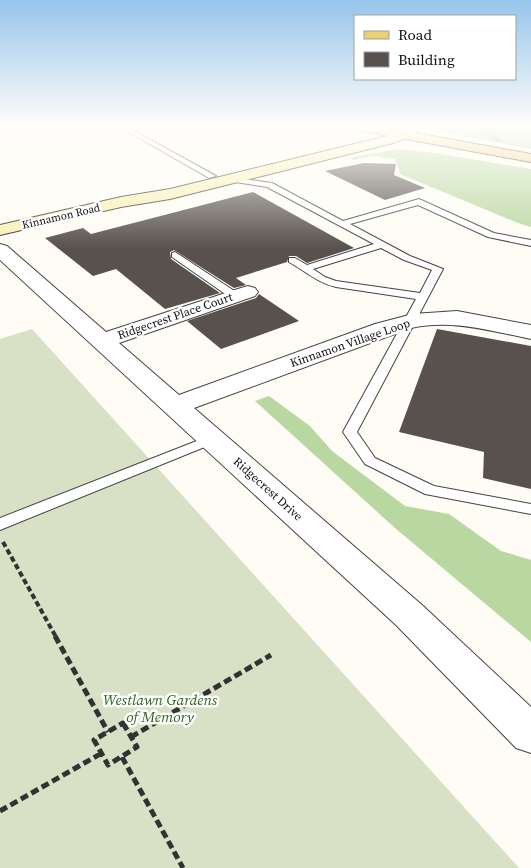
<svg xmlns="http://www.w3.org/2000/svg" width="531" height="868" font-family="'Source Serif 4',serif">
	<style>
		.forest { fill: #b9d7a0 }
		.cemetery { fill: #d8e0c5 }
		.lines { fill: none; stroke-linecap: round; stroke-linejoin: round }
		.stream { fill: #4895c4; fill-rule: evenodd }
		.building { fill: #58514d }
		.lane-casing { stroke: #434343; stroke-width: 2 }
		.street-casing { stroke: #434343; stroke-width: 2 }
		.secondary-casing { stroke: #323232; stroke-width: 2 }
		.primary-casing { stroke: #212121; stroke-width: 2 }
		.path-far1 { stroke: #323232; stroke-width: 4; stroke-dasharray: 5.5 3; stroke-linecap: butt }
		.path { stroke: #323232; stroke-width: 5; stroke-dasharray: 8 4; stroke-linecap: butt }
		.lane { fill: #fff; fill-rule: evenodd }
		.street { fill: #fff; fill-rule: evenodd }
		.secondary { fill: #f9f0b4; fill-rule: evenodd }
		.primary { fill: #eecf74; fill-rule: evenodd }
		.labels { text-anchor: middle; stroke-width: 5; stroke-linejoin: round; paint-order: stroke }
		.far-street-label { font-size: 11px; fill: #101010; stroke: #fff }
		.street-label { font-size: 12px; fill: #101010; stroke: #fff }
		.near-park-label { font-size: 15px; font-style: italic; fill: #336424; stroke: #fff }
	</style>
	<rect width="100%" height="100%" fill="#fefcf4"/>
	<path class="forest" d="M440,127H531V149L440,132Z
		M397,149L435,153L531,169V227L518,223L400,174L395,159L372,156L354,160L349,158Z
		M269,396L310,426L332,451L405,506L449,514L501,551L531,560V642L395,528L255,401Z"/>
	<path class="cemetery" d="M32,329L519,868H0V339Z"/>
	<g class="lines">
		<path class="stream" d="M474,127H478L502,141L499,142Z"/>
	</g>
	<path class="building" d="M364,163L396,164L394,175L425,188L385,200L325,171Z
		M253,192L354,248L307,263L296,256H289L287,262L236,278L246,285L234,288L174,250L170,252L171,259L220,293L165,309L116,269L93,276L45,238L83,228L91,234Z
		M259,294L299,321L221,349L187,321L256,298Z
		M437,329L531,346V489L483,478L484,452L399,432Z"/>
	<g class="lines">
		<defs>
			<path id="lane" d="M120,127H127L216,176L209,178Z
				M229,177L272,183L343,221L419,199L494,233L531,240V246L488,237L418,205L350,224L410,256L443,269L357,432L375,458L434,486L531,504V514L425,494L365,464L343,432L416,299L336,287C318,283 305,271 289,262V258H295L307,265L374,244L267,187L229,181ZM381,248L404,260L432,270L420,293L336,281L325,277L313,269Z
				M175,252L239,294L240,296L239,298H231L172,257V253Z
				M212,435L217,436L219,439L217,442L0,530V518Z"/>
			<path id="street" d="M408,127H425L406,138H396L394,135Z
				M0,244L7,246L106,332L241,288L248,286L255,288L258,292L255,296L119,343L179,395L375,324L413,314L457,311L531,325V339C491,331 452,319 411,328L194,408L422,605L531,707V753L516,748L396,625L0,260Z"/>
			<path id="secondary" d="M401,131L408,135L406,138L393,143L170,199L121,207L0,235V225L121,197L170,189L383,137Z"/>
			<path id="primary" d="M356,127H384L531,154V162L363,131Z"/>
		</defs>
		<use href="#lane" class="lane-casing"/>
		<use href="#street" class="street-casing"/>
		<use href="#secondary" class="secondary-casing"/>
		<use href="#primary" class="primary-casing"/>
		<path class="path-far1" d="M3,542L56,637"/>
		<path class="path" d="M55,636L108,732
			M123,723L137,747L108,765L94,740Z
			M131,737L271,655
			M122,757L183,868
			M0,811L102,753"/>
		<use href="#lane" class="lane"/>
		<use href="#street" class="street"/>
		<use href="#secondary" class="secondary"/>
		<use href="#primary" class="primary"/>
	</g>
	<linearGradient id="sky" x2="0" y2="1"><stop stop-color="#96c5ec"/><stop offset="0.51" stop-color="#fffefa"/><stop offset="1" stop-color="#fffefa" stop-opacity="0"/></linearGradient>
	<rect width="531" height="248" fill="url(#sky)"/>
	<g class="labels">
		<g class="far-street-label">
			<text transform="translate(61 216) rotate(-13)" y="4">Kinnamon Road</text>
		</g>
		<g class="street-label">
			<text transform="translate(175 316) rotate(-19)" y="4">Ridgecrest Place Court</text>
			<text transform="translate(350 343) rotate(-19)" y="4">Kinnamon Village Loop</text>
			<text transform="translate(268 489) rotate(42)" y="4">Ridgecrest Drive</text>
		</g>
		<g class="near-park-label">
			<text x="160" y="705">Westlawn Gardens<tspan x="160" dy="17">of Memory</tspan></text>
		</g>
	</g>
	<rect x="354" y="15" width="162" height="65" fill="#ffffff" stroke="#9f9f9f"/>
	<rect x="364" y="31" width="25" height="8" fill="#eecf74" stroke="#9f9f9f"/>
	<text x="398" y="40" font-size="15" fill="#101010">Road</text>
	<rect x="364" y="52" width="25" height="15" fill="#58514d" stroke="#9f9f9f"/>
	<text x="398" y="65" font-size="15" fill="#101010">Building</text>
</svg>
